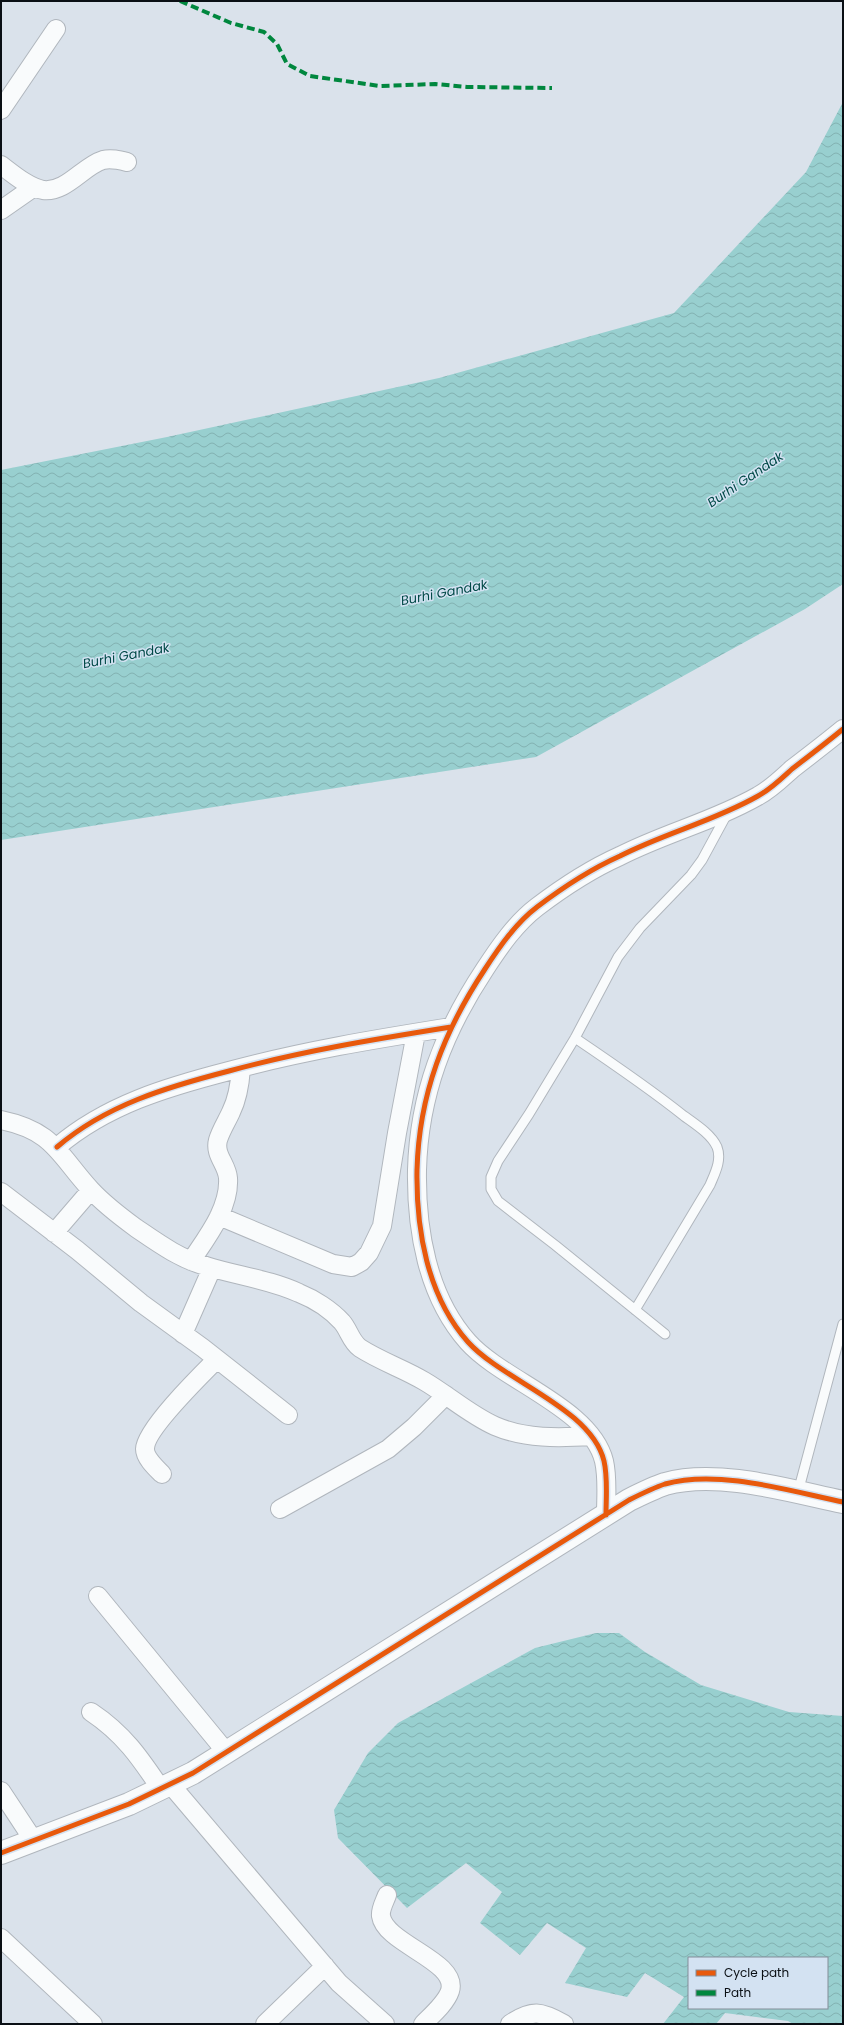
<svg xmlns="http://www.w3.org/2000/svg" width="844" height="2025" font-family="Poppins,sans-serif">
	<style>
		.water { fill: url(#water-waves); fill-rule: evenodd }
		.lines { fill: none; stroke-linecap: round; stroke-linejoin: round }
		.service-casing { stroke: #b0b6bd; stroke-width: 11 }
		.minor-casing { stroke: #b0b6bd; stroke-width: 20 }
		.tertiary-casing { stroke: #b0b6bd; stroke-width: 24 }
		.service { stroke: #f9fbfc; stroke-width: 9 }
		.minor { stroke: #f9fbfc; stroke-width: 18 }
		.tertiary { stroke: #f9fbfc; stroke-width: 22 }
		.quiet { stroke: #00873e; stroke-width: 4; stroke-dasharray: 8 4; stroke-linecap: butt }
		.cycleway-casing { stroke: #d3e2f2; stroke-width: 8 }
		.cycleway { stroke: #e8590c; stroke-width: 5 }
		.labels { text-anchor: middle; stroke-width: 3; stroke-linejoin: round; paint-order: stroke }
		.water-label { font-size: 13px; font-style: italic; fill: #004947; stroke: #d3e2f2 }
	</style>
	<defs>
		<pattern id="water-waves" width="16" height="10" patternUnits="userSpaceOnUse"><rect width="16" height="10" fill="#98cfcf"/><path d="M0 5q4-4 8 0t8 0" fill="none" stroke="#82b1b1"/></pattern>
	</defs>
	<rect width="100%" height="100%" fill="#dae2eb"/>
	<path class="water" d="M843,102V584L805,609L536,757L1,840V470L167,437L439,378L674,313L806,172Z
		M596,1633H619L645,1652L701,1685L789,1712L843,1716V2024H793L788,2021L725,2013L716,2024H663L684,1997L645,1973L627,1997L565,1983L586,1948L547,1923L520,1955L480,1923L502,1892L466,1863L407,1908L338,1838L334,1810L368,1753L398,1723L535,1648ZM689,1958H827V2008H689Z"/>
	<g class="lines">
		<defs>
			<path id="service" d="M575,1038C612,1063 649,1088 684,1116C695,1124 711,1134 717,1147C722,1160 715,1173 710,1185L635,1310
				M665,1334L555,1245L498,1201L491,1189V1177L498,1161L529,1114L575,1038L618,957L640,928L691,875L702,860L728,812
				M798,1492L843,1324"/>
			<path id="minor" d="M1,110L56,29
				M1,165C13,174 28,187 43,190C66,193 83,166 103,160C111,158 119,160 127,162
				M1,210L34,187
				M1,1120C54,1131 58,1154 91,1190C104,1204 121,1217 136,1228C158,1243 180,1259 206,1266C237,1276 269,1279 299,1293C314,1299 331,1310 342,1322C349,1330 351,1342 360,1348C380,1361 404,1369 424,1381C448,1395 470,1415 495,1426C525,1439 559,1438 591,1436
				M57,1147C106,1105 167,1087 229,1071C302,1051 376,1039 451,1027
				M1,1192L77,1250L141,1303L203,1348L288,1415
				M219,1216L333,1264L352,1267L361,1262L369,1253L382,1226L397,1133L416,1033
				M54,1233L91,1190
				M191,1261C207,1237 230,1208 228,1178C227,1164 214,1155 218,1140C221,1130 227,1121 231,1112C238,1098 240,1083 241,1068
				M183,1334L212,1268
				M162,1474C156,1468 145,1458 145,1449C145,1430 202,1374 217,1359
				M280,1509L388,1449L414,1427L446,1395
				M606,1515C606,1497 608,1478 604,1461C591,1408 503,1381 468,1342C427,1296 416,1229 417,1170C419,1094 444,1031 485,969C500,946 516,923 537,907C562,888 591,869 620,856C665,833 714,821 758,796C771,789 781,779 792,769C809,756 826,743 843,729
				M98,1596L227,1753
				M91,1712C124,1734 140,1758 161,1789
				M171,1785L339,1983L385,2024
				M1,1791L34,1841
				M387,1895C385,1901 380,1909 381,1916C385,1944 459,1961 450,1991C446,2003 432,2015 423,2024
				M1,1938L93,2024
				M265,2024L325,1966
				M510,2024C532,2009 541,2011 564,2024"/>
			<path id="tertiary" d="M1,1853L129,1804L193,1773L629,1500C641,1494 653,1488 665,1484C718,1469 790,1491 843,1502"/>
		</defs>
		<use href="#service" class="service-casing"/>
		<use href="#minor" class="minor-casing"/>
		<use href="#tertiary" class="tertiary-casing"/>
		<use href="#service" class="service"/>
		<use href="#minor" class="minor"/>
		<use href="#tertiary" class="tertiary"/>
		<path class="quiet" d="M180,1L231,23L264,32L277,44L287,64L310,76L380,86L435,84L467,87L552,88"/>
		<defs>
			<path id="cycleway" d="M57,1147C106,1105 167,1087 229,1071C302,1051 376,1039 451,1027
				M606,1515C606,1497 608,1478 604,1461C591,1408 503,1381 468,1342C427,1296 416,1229 417,1170C419,1094 444,1031 485,969C500,946 516,923 537,907C562,888 591,869 620,856C665,833 714,821 758,796C771,789 781,779 792,769C809,756 826,743 843,729
				M1,1853L129,1804L193,1773L629,1500C641,1494 653,1488 665,1484C718,1469 790,1491 843,1502"/>
		</defs>
		<use href="#cycleway" class="cycleway-casing"/>
		<use href="#cycleway" class="cycleway"/>
	</g>
	<g class="labels">
		<g class="water-label">
			<text transform="translate(745 479) rotate(-34)" y="5">Burhi Gandak</text>
			<text transform="translate(444 592) rotate(-11)" y="5">Burhi Gandak</text>
			<text transform="translate(126 655) rotate(-11)" y="5">Burhi Gandak</text>
		</g>
	</g>
	<rect width="844" height="2025" fill="none" stroke="#0a0f14" stroke-width="4"/>
	<rect x="688" y="1957" width="140" height="52" fill="#d3e2f2" stroke="#838e99"/>
	<rect x="696" y="1970" width="20" height="6" fill="#e8590c" stroke="#838e99"/>
	<text x="724" y="1977" font-size="12" fill="#0a0f14">Cycle path</text>
	<rect x="696" y="1990" width="20" height="6" fill="#00873e" stroke="#838e99"/>
	<text x="724" y="1997" font-size="12" fill="#0a0f14">Path</text>
</svg>
